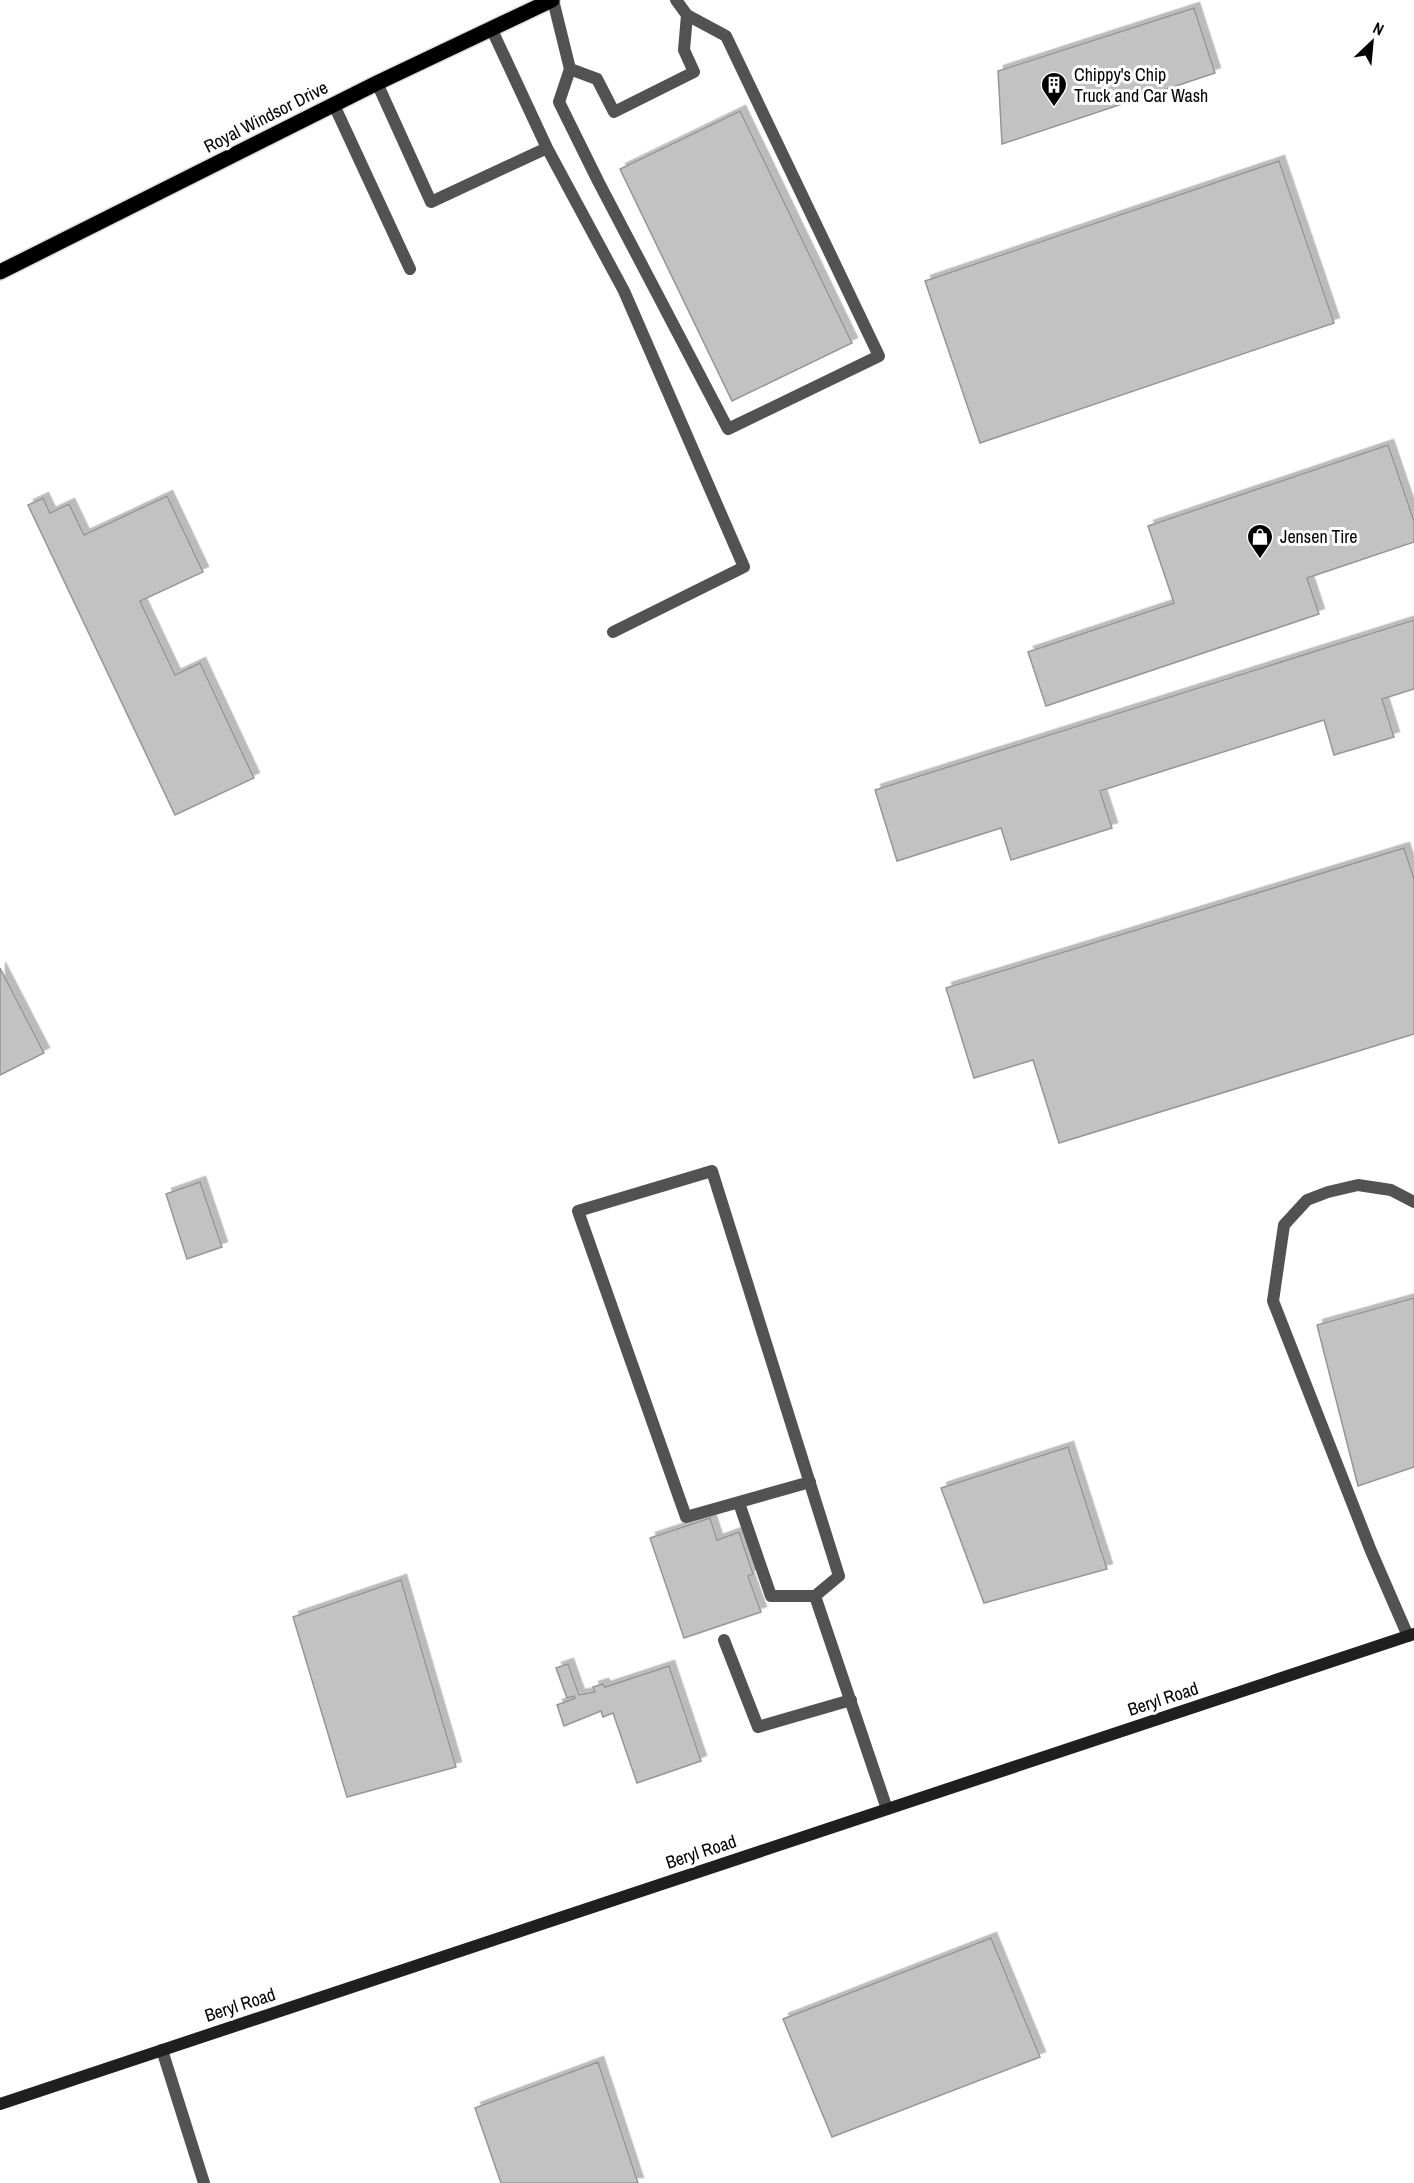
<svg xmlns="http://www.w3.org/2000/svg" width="1414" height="2183" font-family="'Archivo Narrow',sans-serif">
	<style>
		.building { fill: #c2c2c2; stroke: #969696; stroke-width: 1.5; filter: url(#shadow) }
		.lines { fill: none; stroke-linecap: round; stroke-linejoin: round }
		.primary-casing { stroke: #dbdbdb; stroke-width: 18 }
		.lane { stroke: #525252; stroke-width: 12 }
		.secondary { stroke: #1f1f1f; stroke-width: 12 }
		.primary { stroke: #000; stroke-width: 15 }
		.labels { text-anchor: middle; stroke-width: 6; stroke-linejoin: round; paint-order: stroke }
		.poi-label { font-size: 18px; fill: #000; stroke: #fff; text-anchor: start }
		.street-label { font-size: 18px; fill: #000; stroke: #fff }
	</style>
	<defs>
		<filter id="shadow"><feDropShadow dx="5.5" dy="-5.5" stdDeviation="0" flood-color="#0004"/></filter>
	</defs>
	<rect width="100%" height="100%" fill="#fff"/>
	<path class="building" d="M1194,8L1215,73L1002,144L998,71Z
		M740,111L852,343L732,401L620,169Z
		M1279,161L1334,323L980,443L925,281Z
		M1388,445L1414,521V542L1307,578L1319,614L1046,706L1028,652L1174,603L1148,526Z
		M167,496L203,572L140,601L175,675L200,663L254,778L175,815L28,505L43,498L50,513L69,504L84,535Z
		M1414,620V689L1382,699L1394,737L1334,755L1324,720L1100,791L1112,828L1011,860L1001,828L897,861L875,790Z
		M1404,848L1414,879V1034L1059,1143L1033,1060L974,1078L946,988Z
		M0,968L44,1053L0,1075Z
		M200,1182L222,1247L187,1259L166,1194Z
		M1414,1298V1467L1358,1486L1317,1325Z
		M1068,1447L1107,1569L984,1603L941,1488Z
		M710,1518L717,1540L739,1532L753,1574L748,1576L761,1612L684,1638L650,1538Z
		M401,1580L456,1767L347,1797L293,1617Z
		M568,1664L579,1695L595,1692L593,1687L603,1684L605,1687L669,1666L701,1761L637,1783L613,1713L603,1717L601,1711L564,1726L557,1705L575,1698L574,1696L567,1698L556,1668Z
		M991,1938L1040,2057L832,2137L783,2019Z
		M598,2062L638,2183H501L475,2108Z"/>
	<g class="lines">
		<defs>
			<path id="primary" d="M0,272L377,83L552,0"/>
		</defs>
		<use href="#primary" class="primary-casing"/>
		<path class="lane" d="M553,0L570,69L597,79L614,112L694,72L684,50L687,15L676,0
			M492,30L547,148L624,291L744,567L613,632
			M570,69L559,102L598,181L728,429L879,356L726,36L687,15
			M377,83L431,202L547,148
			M334,105L410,269
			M810,1482L686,1517L578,1211L712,1171L839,1576L815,1596L887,1809
			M739,1503L771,1596H815
			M1408,1636L1371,1551L1273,1301L1284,1225L1307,1200L1328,1192L1358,1185L1391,1190L1414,1202
			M724,1640L758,1727L851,1700
			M162,2050L204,2183"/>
		<path class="secondary" d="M0,2104L1414,1634"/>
		<use href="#primary" class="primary"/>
	</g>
	<defs>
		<symbol id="building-pin" viewBox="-11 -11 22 30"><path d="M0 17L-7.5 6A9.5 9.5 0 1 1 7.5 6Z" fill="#000" stroke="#fff"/><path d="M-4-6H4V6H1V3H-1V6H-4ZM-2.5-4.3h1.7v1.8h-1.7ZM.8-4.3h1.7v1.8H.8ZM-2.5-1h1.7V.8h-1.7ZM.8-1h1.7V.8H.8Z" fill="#fff"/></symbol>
		<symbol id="shop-pin" viewBox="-11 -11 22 30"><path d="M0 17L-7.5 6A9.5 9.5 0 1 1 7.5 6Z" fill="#000" stroke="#fff"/><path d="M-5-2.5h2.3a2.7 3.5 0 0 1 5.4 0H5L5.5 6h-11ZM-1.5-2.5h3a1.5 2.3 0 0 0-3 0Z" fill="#fff"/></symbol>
	</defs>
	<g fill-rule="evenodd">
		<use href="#building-pin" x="1039" y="70" width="30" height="40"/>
		<use href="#shop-pin" x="1245" y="522" width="30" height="40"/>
	</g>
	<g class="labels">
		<g class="poi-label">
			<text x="1074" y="81">Chippy's Chip<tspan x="1074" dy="21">Truck and Car Wash</tspan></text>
			<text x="1280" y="543">Jensen Tire</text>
		</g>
		<g class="street-label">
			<text transform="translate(266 117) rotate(-27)" y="6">Royal Windsor Drive</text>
			<text transform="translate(1163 1699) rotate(-18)" y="6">Beryl Road</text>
			<text transform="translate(701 1852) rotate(-18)" y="6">Beryl Road</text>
			<text transform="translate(240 2005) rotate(-18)" y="6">Beryl Road</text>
		</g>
	</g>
	<g transform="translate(1372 42) rotate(26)" stroke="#ffffff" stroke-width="4.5" paint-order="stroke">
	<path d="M0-4.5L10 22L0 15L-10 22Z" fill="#000000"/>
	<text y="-9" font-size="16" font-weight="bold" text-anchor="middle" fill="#000000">N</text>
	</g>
</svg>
